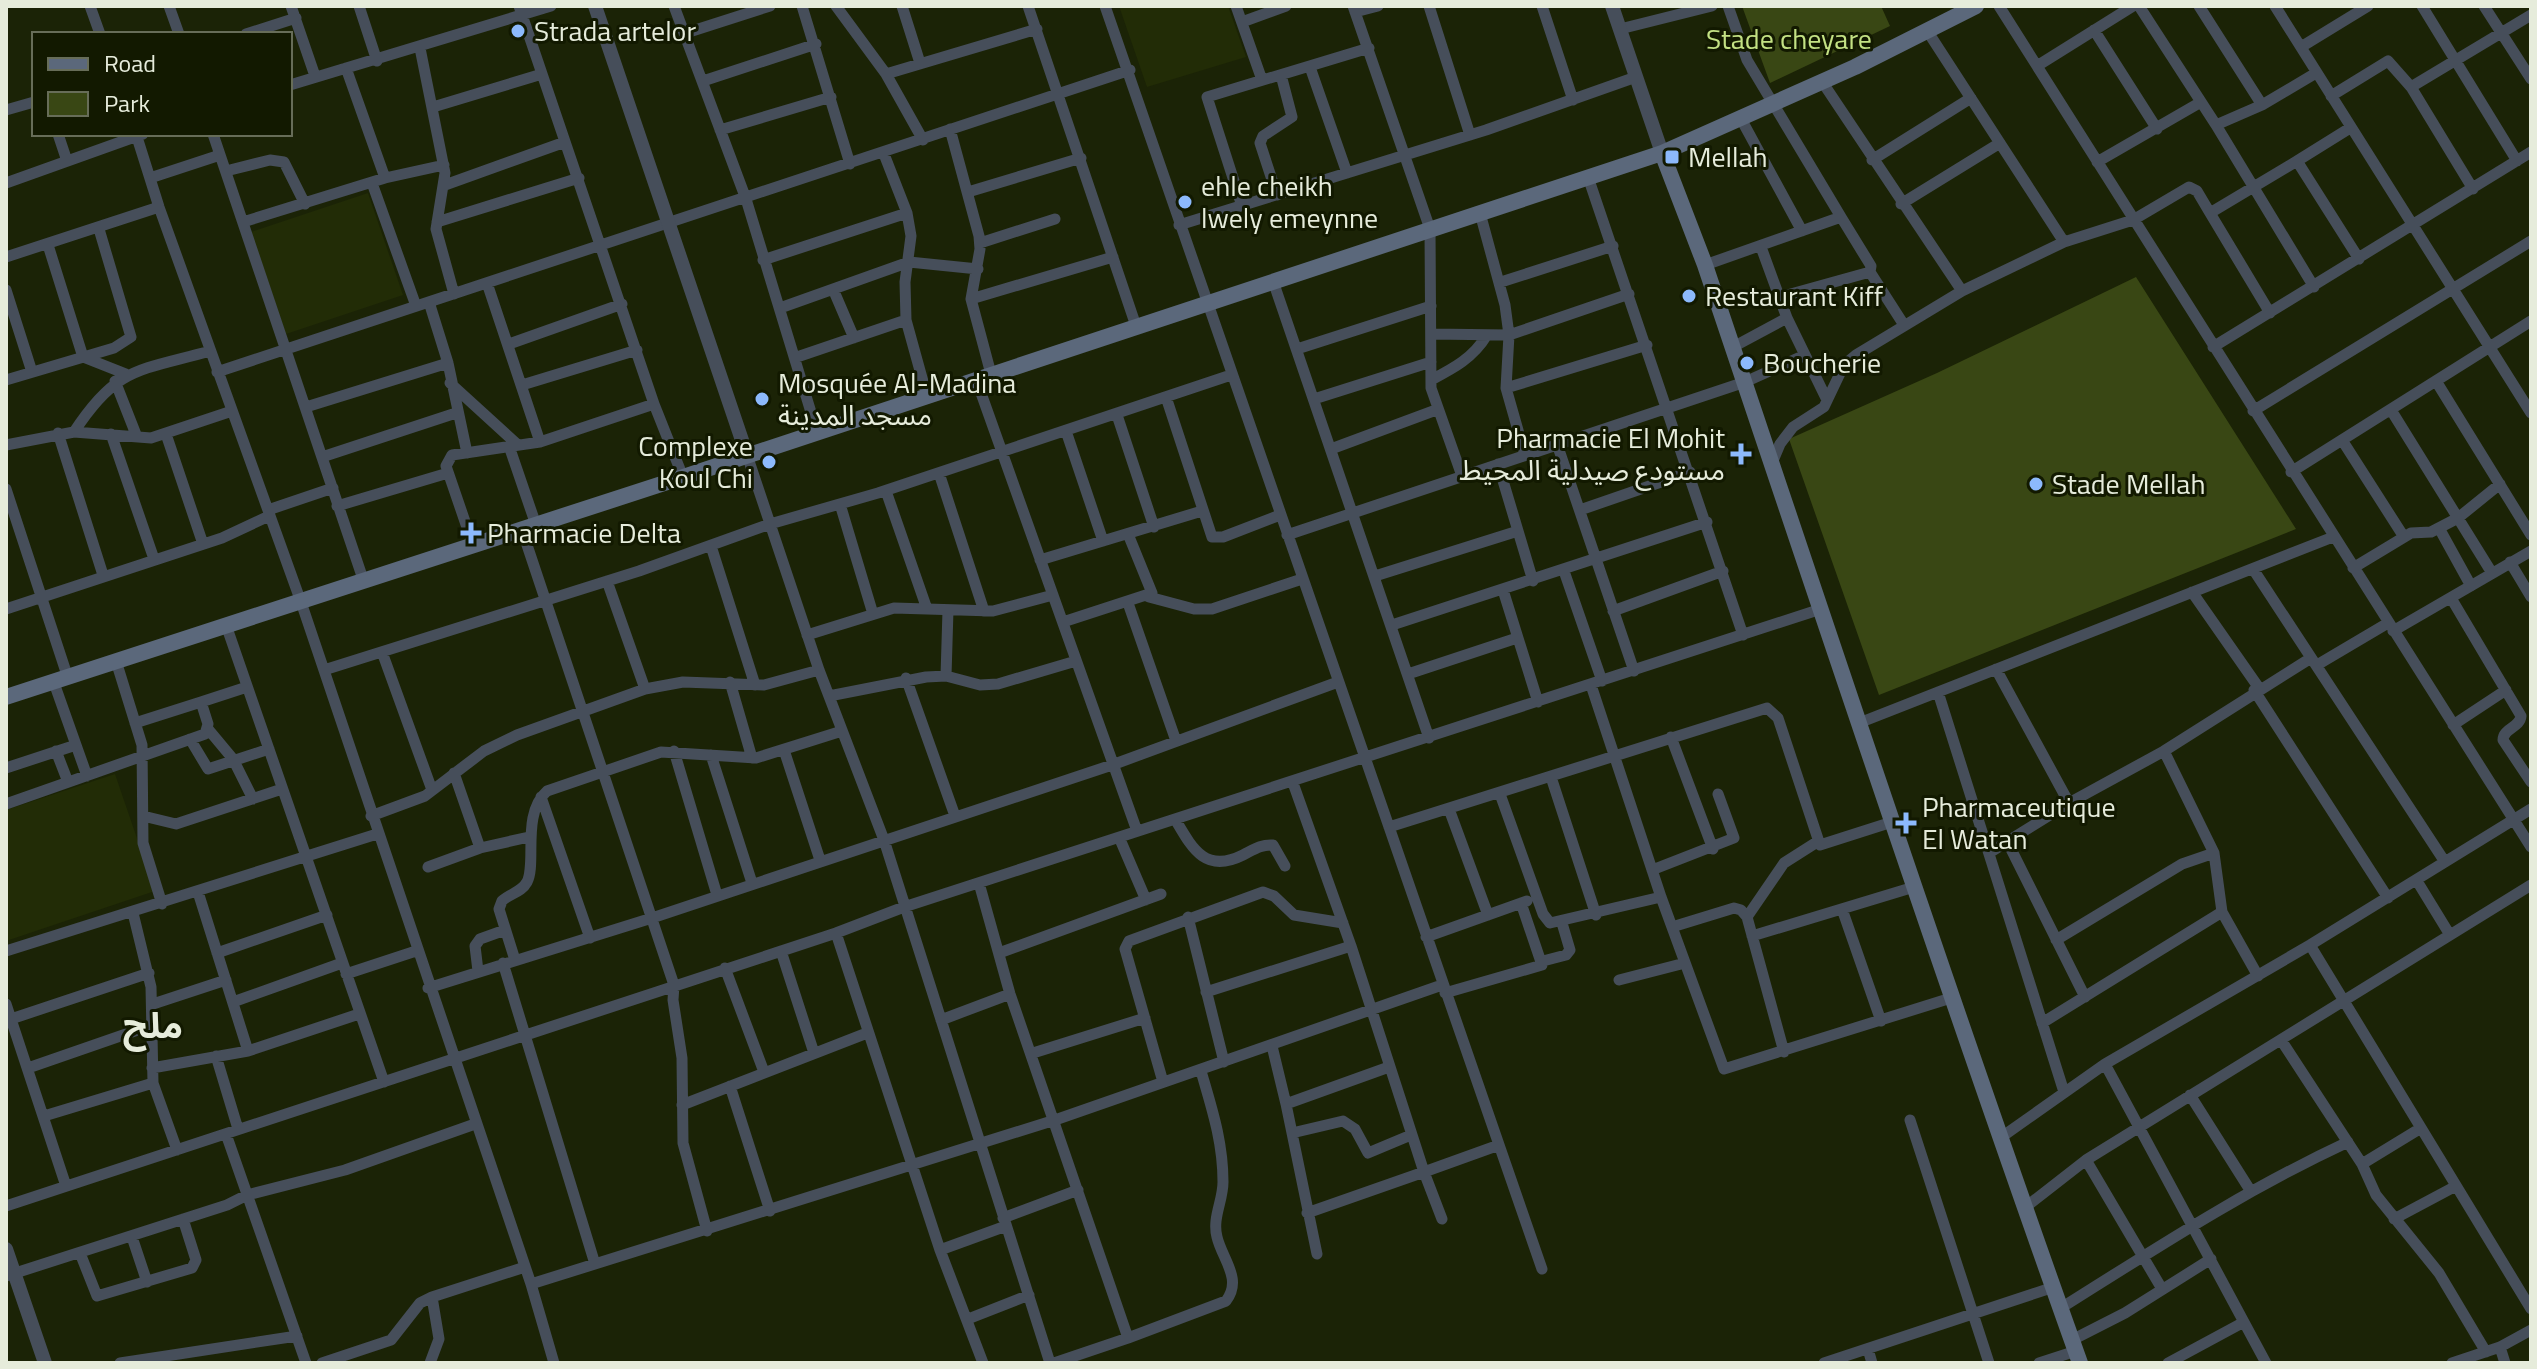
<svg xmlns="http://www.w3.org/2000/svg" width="2537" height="1369" font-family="'Titillium Web','Noto Sans Arabic',sans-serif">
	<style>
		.built { fill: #222c06 }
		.green { fill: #394714 }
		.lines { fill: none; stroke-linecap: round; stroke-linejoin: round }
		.minor { stroke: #464e5a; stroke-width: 11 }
		.tertiary { stroke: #464e5a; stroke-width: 14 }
		.secondary { stroke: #5b687b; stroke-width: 16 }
		.poi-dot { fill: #8cb9fc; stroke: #121900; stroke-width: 3 }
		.labels { text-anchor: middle; stroke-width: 6; stroke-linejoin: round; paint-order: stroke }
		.poi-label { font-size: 28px; fill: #e6ecdb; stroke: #121900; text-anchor: start }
		.park-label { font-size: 28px; fill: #c4e284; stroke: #121900 }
		.district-label { font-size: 36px; font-weight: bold; fill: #e6ecdb; stroke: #121900 }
	</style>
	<rect width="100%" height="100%" fill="#1b2306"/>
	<path class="built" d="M1119,6H1228L1246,57L1147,87Z
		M368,193L403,295L286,334L251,232Z
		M115,774L155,891L6,941V810Z"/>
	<path class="green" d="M1742,6H1881L1890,26L1770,83Z
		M2136,277L2296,529L1879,695L1789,439L1937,373Z"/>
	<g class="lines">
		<path class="minor" d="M90,6L100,34
			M169,6L179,34
			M291,6L315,76
			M359,6L377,61
			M519,6L654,404L683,477
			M674,6L746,199L817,432
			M802,6L850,164
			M836,6L886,74L923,140
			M902,6L920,63
			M1028,6L1136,326
			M1105,6L1542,1269
			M1236,6L1262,80
			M1353,6L1430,229L1431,388L1462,476
			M1429,6L1470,135
			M1542,6L1573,100
			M1728,6L1747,60L1841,217
			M1999,6L2531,847
			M2139,6L2216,125L2262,105
			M2199,6L2262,105L2316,73
			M2275,6L2531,413
			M2422,6L2517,161
			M2484,6L2531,79
			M1355,12L1378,6
			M1242,22L1286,6
			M1620,29L1712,6
			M2094,30L2157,129
			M1928,32L2064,242
			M686,33L770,6
			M246,34L296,18
			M2301,47L2368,6
			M420,48L445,173L436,229L454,294
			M2037,66L2133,6
			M1310,67L1347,173
			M346,68L385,178
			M886,74L1037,29
			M1821,80L1962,291
			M703,81L816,44
			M290,85L551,6
			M2331,96L2388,61L2411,87
			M433,107L542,74
			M6,110L34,102
			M1740,117L1802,231
			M2216,125L2314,287
			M2350,128L2297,161L2359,259
			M950,129L979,236L980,249L971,299L991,374
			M720,130L831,97
			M58,134L67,161
			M136,134L159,207L301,602L531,1284L554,1363
			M213,134L364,582
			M884,154L907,213L911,236L905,282L906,320L927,396
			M1872,160L1971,98
			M2097,162L2201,102
			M226,171L270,160L284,162L305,204
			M1588,177L1743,635
			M150,178L220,155
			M6,183L143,134
			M372,183L416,306
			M445,185L565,142
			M2473,189L2411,87L2531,15
			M968,192L1081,158
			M1277,195L1260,143L1263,136L1292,117L1281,75
			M1901,204L2000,143
			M1242,206L1207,97L1369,48
			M1480,213L1505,305L1509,335L1506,388L1525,455
			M243,222L385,178L444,165
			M437,222L579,178
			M1179,225L1486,130L1636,77
			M980,243L1055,219
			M48,245L83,357L126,374
			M1761,247L1787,318L1827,400
			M6,257L159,207
			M763,260L907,213
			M1705,265L1841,217L1871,266L1870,272L1780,297
			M1870,272L1904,325
			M1273,281L1429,738
			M1501,282L1613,246
			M487,283L540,442
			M833,289L854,338
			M6,290L32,372
			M971,299L1113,257
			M429,302L448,363L467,453
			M780,308L909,262L978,269
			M2270,313L2210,213L2297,161
			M1431,334L1509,335L1629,294
			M509,344L622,304
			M1733,347L1787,318
			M2213,347L2531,152
			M1297,349L1431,306
			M797,357L906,320
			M217,372L1130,70
			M976,379L1137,831
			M6,380L114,348L131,337L99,229
			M1431,380C1454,368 1473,358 1487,335
			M115,381L137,437
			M2436,381L2531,535
			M450,383L518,445
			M522,385L637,350
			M1506,388L1647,345
			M1166,397L1212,537H1223L1280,515
			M1314,399L1431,362
			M306,407L448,363
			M2391,410L2492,573
			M2253,411L2531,241
			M1117,415L1154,527
			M1066,431L1103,541
			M74,432C117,366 139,371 210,351
			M58,433L103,575
			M111,434L154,559
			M166,434L203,544
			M2342,440L2404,537
			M1557,444L1634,671
			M6,445L74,432L151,438L232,411
			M509,446L536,525
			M1331,449L1436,410
			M747,455L819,670L884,840L1050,1363
			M322,457L456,413
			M1772,463L1780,444L1793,427L1824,407L1844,365L1856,355L1962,291L2064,242L2133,220L2189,187L2197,191L2210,213
			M1498,464L1533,581
			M2291,472L2531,321
			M939,473L984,611
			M6,489L67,675
			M886,491L927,609
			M840,504L873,614
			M337,506L448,473
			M268,510L333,488
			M1580,510L1690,472
			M2439,528L2471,586
			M522,530L674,985L673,1000L682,1058L683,1143L707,1231
			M1287,535L1745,382L1805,355
			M473,545L446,466L452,455L540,442L654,404
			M711,546L755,685
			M1040,560L1202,511
			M2510,562L2531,597
			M2353,568L2411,533L2431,532L2458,518L2500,484
			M2253,569L2445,862
			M1564,571L1602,681
			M1375,576L1518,531
			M607,581L645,689
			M1503,590L1538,702
			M2192,592L2259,688
			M1149,597L1194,609H1212L1302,579
			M2451,598L2521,716C2520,728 2503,728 2503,740L2531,782
			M1128,603L1176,741
			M6,609L222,538L269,516
			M1613,611L1723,571
			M1063,622L1152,593L1128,534
			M226,625L384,1082
			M1392,625L1707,522
			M2393,631L2531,551
			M807,635L894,608L993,611L1053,595
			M382,652L432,790
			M116,661L142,745L143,843L162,904
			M2317,665L2388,623
			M324,670L639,571L770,524L878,493L1231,375
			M1408,674L1517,638
			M946,676L948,610
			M906,678L955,816
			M53,680L87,776
			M730,682L752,758
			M1591,685L1661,897L1724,1069L1951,998
			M2254,690L2388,898
			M1938,692L2064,1092
			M829,696L926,677L946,676L980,685L998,684L1076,661
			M135,723L201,702
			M1859,723L2333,537
			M2453,725L2506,690
			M208,729L233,759L253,799
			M1671,737L1713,849
			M190,739L208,769L269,749
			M784,750L820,860
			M56,751L68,782
			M674,751L717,895
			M711,755L752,883
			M6,768L76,745
			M454,773L480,848
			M1551,777L1596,915
			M1293,783L1351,946L1424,1172L1499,1145
			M1500,794L1543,914L1550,923L1661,897
			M541,797L590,938
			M2069,803L2164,751
			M6,804L205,734L208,724L201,702L247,687
			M1449,809L1488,915
			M143,816L176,824L282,789
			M371,816L425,796L484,751L517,735L645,689L683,682L764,685L819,670
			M1175,819C1192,848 1205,874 1243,855C1253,850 1261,844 1273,845L1285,866
			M1389,827L1767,708L1778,718L1820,845L1892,822
			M1119,837L1146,900
			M2007,841L2085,997
			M1989,853L2069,803L1996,669
			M428,867L480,848L529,837
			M1652,870L1734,838L1718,794
			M2417,881L2450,935
			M979,883L1010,994L1128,1338L1054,1363
			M198,892L248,1051
			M1842,909L1881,1021
			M133,913L151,987L153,1083L177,1150
			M1188,917L1224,1062
			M1747,917L1784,863L1817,842
			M1672,927L1734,908L1741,910L1747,917L1784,1052
			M836,933L940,1250L983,1363
			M1752,936L1914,887
			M1426,937L1527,901
			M2056,940L2182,864L2214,853
			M2310,945L2531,1309
			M6,951L377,834
			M781,951L814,1053
			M217,953L327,915
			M999,953L1161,894
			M515,960L499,909L502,901C510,893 521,893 527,882C537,863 521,814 547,791L661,752L756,758L842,731
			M1543,961L1566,955L1570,950L1562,923
			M503,963L595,1264
			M725,968L764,1072
			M478,971L475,946L480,939L505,930
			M346,974L416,951
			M2258,976L2222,912L2214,853L2164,751L2311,658
			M1619,980L1685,963
			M428,988L652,918L1112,765L1338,682
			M1206,992L1351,946
			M1445,993L1542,965L1521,903
			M233,1002L342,963
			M6,1004L66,1186
			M153,1004L226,980
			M11,1019L149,973
			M941,1020L1010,994
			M2042,1023L2222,912
			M2281,1040L2362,1164L2376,1195L2439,1273L2486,1352
			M1272,1046L1286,1104L1389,1067
			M1033,1053L1145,1018
			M216,1056L238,1129
			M2105,1064L2266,1363
			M28,1068L152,1025
			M152,1068L248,1051L359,1014
			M1163,1082L1125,949L1129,941L1263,892L1274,896L1294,915L1343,923
			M730,1086L770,1211
			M2190,1095L2250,1190
			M1286,1104L1292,1133L1343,1121L1355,1129L1368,1153L1411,1135
			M682,1105L867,1033
			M44,1116L153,1083
			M1910,1120L1989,1363
			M1292,1133L1317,1254
			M226,1134L306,1363
			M2003,1136L2105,1064L2310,945L2531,809
			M2086,1160L2162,1289
			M2362,1164L2421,1128
			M6,1206L836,933L904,907L1821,609
			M2027,1206L2086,1160L2531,885
			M1307,1213L1424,1172L1442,1219
			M1003,1218L1078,1190
			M2394,1219L2456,1186
			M132,1237L147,1282
			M940,1250L1006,1226
			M80,1253L97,1296L192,1268L196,1260L183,1219
			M6,1276L227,1205L247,1195L345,1170L475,1124
			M531,1284L1055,1120L1442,985
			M2061,1308C2158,1247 2243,1191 2348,1142
			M968,1319L1029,1295
			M1128,1338L1226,1301C1243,1279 1222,1259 1217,1237C1212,1218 1223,1201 1223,1182C1223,1142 1212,1109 1201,1071
			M2072,1340L2125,1313L2211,1259
			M2500,1347L2505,1363
			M1868,1349L1872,1363
			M120,1363L297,1336
			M322,1363L391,1340L420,1303L432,1297L525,1267
			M430,1363L439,1339L432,1297
			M1824,1363L2054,1287
			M2039,1363L2076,1351
			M2168,1363L2244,1322
			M2452,1363L2500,1347L2531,1330"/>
		<path class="tertiary" d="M595,6L747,455
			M1612,6L1662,153
			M6,1249L45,1363"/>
		<path class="secondary" d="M1662,153L1705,265C1828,631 1950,999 2080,1363
			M6,697L683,477L1662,153L1855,67L1976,6"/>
	</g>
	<g class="poi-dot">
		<circle cx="518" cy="31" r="8"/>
		<rect x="1664" y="149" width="16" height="16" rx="4"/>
		<circle cx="1185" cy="202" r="8"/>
		<circle cx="1689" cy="296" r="8"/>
		<circle cx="1747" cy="363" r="8"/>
		<circle cx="762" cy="399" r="8"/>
		<path d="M1737 442h8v8h8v8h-8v8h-8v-8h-8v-8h8z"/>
		<circle cx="769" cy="462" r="8"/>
		<circle cx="2036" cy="484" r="8"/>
		<path d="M467 521h8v8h8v8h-8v8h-8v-8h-8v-8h8z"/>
		<path d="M1902 811h8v8h8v8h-8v8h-8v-8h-8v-8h8z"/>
	</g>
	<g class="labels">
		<g class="poi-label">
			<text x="534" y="41">Strada artelor</text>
			<text x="1688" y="167">Mellah</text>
			<text x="1201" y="196">ehle cheikh<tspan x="1201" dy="32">lwely emeynne</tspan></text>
			<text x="1705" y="306">Restaurant Kiff</text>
			<text x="1763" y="373">Boucherie</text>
			<text x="778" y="393">Mosquée Al-Madina<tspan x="778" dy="32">مسجد المدينة</tspan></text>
			<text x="1725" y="448" text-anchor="end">Pharmacie El Mohit<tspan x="1725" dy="32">مستودع صيدلية المحيط</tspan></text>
			<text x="753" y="456" text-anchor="end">Complexe<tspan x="753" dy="32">Koul Chi</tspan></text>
			<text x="2052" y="494">Stade Mellah</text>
			<text x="487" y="543">Pharmacie Delta</text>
			<text x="1922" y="817">Pharmaceutique<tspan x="1922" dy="32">El Watan</tspan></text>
		</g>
		<g class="park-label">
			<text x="1789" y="49">Stade cheyare</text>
		</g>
		<g class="district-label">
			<text x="153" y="1038">ملح</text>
		</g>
	</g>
	<rect width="2537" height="1369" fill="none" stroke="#e6ecdb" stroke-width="16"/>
	<rect x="32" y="32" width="260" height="104" fill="#121900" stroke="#676d58" stroke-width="2"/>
	<rect x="48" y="58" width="40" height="12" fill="#5b687b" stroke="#676d58" stroke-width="2"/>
	<text x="104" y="72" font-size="24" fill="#e6ecdb">Road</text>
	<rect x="48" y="92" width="40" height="24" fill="#394714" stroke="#676d58" stroke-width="2"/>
	<text x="104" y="112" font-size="24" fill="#e6ecdb">Park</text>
</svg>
